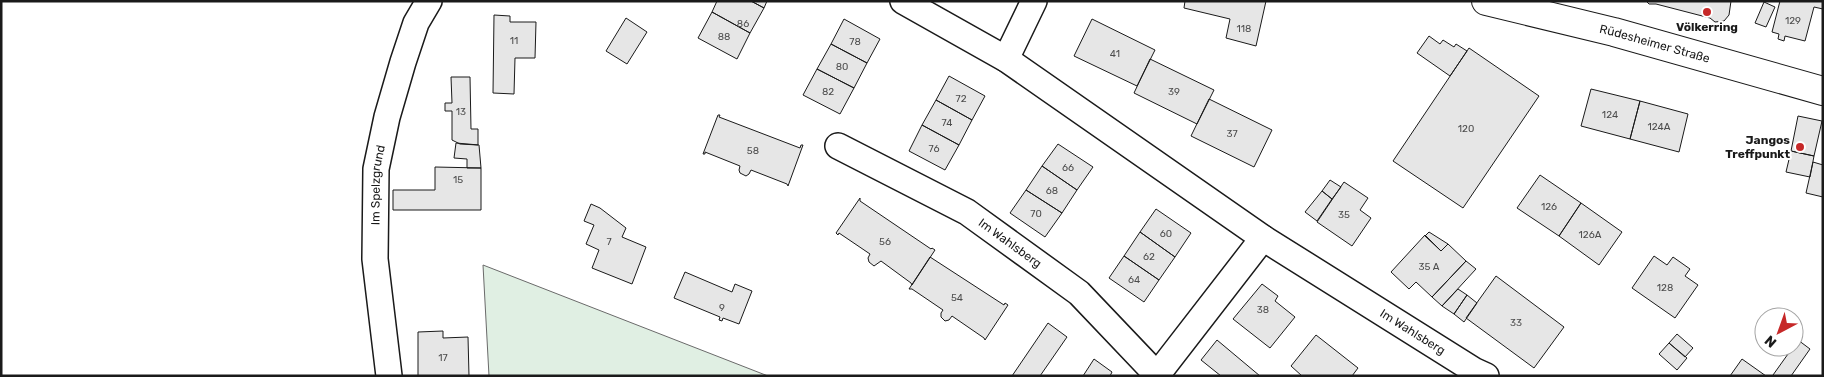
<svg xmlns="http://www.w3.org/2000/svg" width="1824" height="377" font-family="Rubik,sans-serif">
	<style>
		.green { fill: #e0efe3; stroke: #6a6a6a }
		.building { fill: #e6e6e6; stroke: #1a1a1a }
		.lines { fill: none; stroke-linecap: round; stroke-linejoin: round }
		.minor-casing { stroke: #1a1a1a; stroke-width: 28 }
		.tertiary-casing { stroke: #1a1a1a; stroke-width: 30 }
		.minor { stroke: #fff; stroke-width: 25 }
		.tertiary { stroke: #fff; stroke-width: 28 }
		.poi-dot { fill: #c62828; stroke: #fff; stroke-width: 2 }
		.labels { text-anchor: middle; stroke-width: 4; stroke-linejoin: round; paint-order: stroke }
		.number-label { font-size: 10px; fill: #4d4d4d }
		.poi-label { font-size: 12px; font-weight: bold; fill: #1a1a1a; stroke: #fff }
		.street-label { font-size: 12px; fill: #1a1a1a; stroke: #fff }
	</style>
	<rect width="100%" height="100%" fill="#fff"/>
	<path class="green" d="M483,265L768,376H489Z"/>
	<path class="building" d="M717,1H751L764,8L750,33L712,12Z
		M751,1H767L764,8Z
		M1185,1H1266L1256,46L1226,38L1230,19L1184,8Z
		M1646,1H1731L1729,15L1724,21L1715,22L1710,18L1656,4H1649Z
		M1780,1H1823V9L1814,7L1805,41L1785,36L1784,41L1778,39L1779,34L1772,32Z
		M1764,2L1775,7L1766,27L1755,23Z
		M712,12L750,33L737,59L698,38Z
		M494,15L510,16V22H536L535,58H515L514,94L493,93Z
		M626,18L647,32L627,64L606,51Z
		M844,19L880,39L867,63L831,44Z
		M1092,19L1155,50L1137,86L1074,56Z
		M1429,36L1440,44L1443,40L1454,47L1456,44L1467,51L1450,76L1417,53Z
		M831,44L867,63L854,88L817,69Z
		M1469,48L1539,96L1463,208L1393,161Z
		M1150,59L1214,90L1197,124L1134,93Z
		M817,69L854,88L840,114L803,95Z
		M949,76L985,96L972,120L936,100Z
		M451,77H470L471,129H478V145L460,144L452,140V111H445V103H452Z
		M1591,89L1640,101L1630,139L1581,126Z
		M1209,99L1272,130L1254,167L1191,136Z
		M936,100L972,120L959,145L922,125Z
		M1640,101L1688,114L1679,152L1630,139Z
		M718,115H720L719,117L800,148L801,145H803L788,186L787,184L751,170L749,174L746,176L740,173L739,170L740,166L705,152V154H703Z
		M1798,116L1822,121L1814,156L1791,151Z
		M922,125L959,145L945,170L909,151Z
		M456,143L479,145L481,168H467V159L454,158Z
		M1058,144L1093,167L1077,190L1042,166Z
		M1791,151L1814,156L1810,177L1786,172Z
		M1813,162L1823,165V197L1806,193Z
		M1042,166L1077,190L1062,213L1026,190Z
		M435,167L481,168V210H393V190H435Z
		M1540,175L1581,203L1559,236L1517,208Z
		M1330,180L1341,187L1332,199L1322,191Z
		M1344,182L1368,198L1360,210L1371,218L1352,246L1317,222Z
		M1026,190L1062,213L1045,237L1010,213Z
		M1322,191L1332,199L1317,221L1305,212Z
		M860,198V201L931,249L932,248L935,250L912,285L911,283L881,261L874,266L869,262L868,258L870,254L839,233L838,235L836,233Z
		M1581,203L1622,232L1599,265L1559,236Z
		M591,204L600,208L626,228L622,237L646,247L632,284L592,268L599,250L586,244L594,225L584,221Z
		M1156,209L1191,233L1175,257L1140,232Z
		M1140,232L1175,257L1159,280L1124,256Z
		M1429,232L1448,244L1441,251L1425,236Z
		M1425,235L1441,251L1448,244L1466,261L1432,297L1416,282L1409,289L1391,272Z
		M1124,256L1159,280L1144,302L1109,278Z
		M1654,256L1667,265L1673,257L1690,269L1685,276L1698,285L1675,318L1632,288Z
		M930,257L1004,305L1005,303L1008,305L985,340L984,338L952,316L949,320L945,321L941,317V313L943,310L912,289H909Z
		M1466,261L1476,269L1442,306L1432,297Z
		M685,272L732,292L735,284L752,291L739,324L723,318L722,321L719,320L720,317L674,298Z
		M1496,276L1564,327L1534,368L1466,318Z
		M1262,284L1278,296L1275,301L1295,317L1270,348L1233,319Z
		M1458,289L1467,295L1454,314L1442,306Z
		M1467,295L1477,303L1464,322L1454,314Z
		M1048,323L1067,337L1040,376H1012Z
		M443,331V338L468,337L469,376H418V332Z
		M1677,334L1693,348L1685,357L1669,343Z
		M1316,335L1358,368L1352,376H1302L1291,366Z
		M1217,340L1260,376H1221L1201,360Z
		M1798,340L1810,349L1791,376H1774L1773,375Z
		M1669,343L1687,358L1677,370L1659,354Z
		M1094,359L1112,372L1110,376H1083Z
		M1742,359L1766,376H1730Z"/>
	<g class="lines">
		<defs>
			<g id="minor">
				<path id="s1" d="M903,1L1006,59L1263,238L1475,371L1486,376"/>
				<path d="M1006,59L1034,1"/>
				<path id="s2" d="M838,146L967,212L1079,293L1158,376"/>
				<path d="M1157,375L1263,238"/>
				<path id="s3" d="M389,376L375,259L376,169L387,117L403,62L416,23L429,1"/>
			</g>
			<g id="tertiary">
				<path id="s4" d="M1486,1L1614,32L1823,91"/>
			</g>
		</defs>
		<use href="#minor" class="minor-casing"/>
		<use href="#tertiary" class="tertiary-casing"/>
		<use href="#minor" class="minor"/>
		<use href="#tertiary" class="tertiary"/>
	</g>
	<g class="poi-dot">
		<circle cx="1707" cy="12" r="5"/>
		<circle cx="1800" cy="147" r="5"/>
	</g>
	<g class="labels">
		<g class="number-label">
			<text x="1793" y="24">129</text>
			<text x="743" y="27">86</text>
			<text x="1244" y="32">118</text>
			<text x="724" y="40">88</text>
			<text x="514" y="44">11</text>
			<text x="855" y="45">78</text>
			<text x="1115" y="57">41</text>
			<text x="842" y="70">80</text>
			<text x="828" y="95">82</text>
			<text x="1174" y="95">39</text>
			<text x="961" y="102">72</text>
			<text x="461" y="115">13</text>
			<text x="1610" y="118">124</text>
			<text x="947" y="126">74</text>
			<text x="1659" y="130">124A</text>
			<text x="1466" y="132">120</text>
			<text x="1232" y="137">37</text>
			<text x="934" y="152">76</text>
			<text x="753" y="154">58</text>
			<text x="1068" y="171">66</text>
			<text x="458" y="183">15</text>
			<text x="1052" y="194">68</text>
			<text x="1549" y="210">126</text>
			<text x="1036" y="217">70</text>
			<text x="1344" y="218">35</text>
			<text x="1166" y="237">60</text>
			<text x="1590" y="238">126A</text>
			<text x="609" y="245">7</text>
			<text x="885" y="245">56</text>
			<text x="1149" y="260">62</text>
			<text x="1429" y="270">35 A</text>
			<text x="1134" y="283">64</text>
			<text x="1665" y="291">128</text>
			<text x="957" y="301">54</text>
			<text x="722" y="311">9</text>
			<text x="1263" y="313">38</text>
			<text x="1516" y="326">33</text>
			<text x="443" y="361">17</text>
		</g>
		<g class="poi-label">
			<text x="1707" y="31">Völkerring</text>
			<text x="1790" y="144" text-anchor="end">Jangos<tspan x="1790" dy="14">Treffpunkt</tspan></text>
		</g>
		<g class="street-label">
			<text dy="4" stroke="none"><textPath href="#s4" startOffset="174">Rüdesheimer Straße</textPath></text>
			<text dy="4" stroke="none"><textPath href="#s3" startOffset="192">Im Spelzgrund</textPath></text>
			<text dy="4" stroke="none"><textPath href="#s2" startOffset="198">Im Wahlsberg</textPath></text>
			<text dy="4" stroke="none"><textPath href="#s1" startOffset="608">Im Wahlsberg</textPath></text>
		</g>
	</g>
	<rect width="1824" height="377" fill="none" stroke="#1a1a1a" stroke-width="5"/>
	<g transform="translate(1779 332) rotate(221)"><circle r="24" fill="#ffffff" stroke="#a3a3a3"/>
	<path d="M0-4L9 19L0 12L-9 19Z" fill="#c62828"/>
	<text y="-8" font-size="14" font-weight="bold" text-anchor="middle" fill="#1a1a1a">N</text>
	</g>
</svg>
